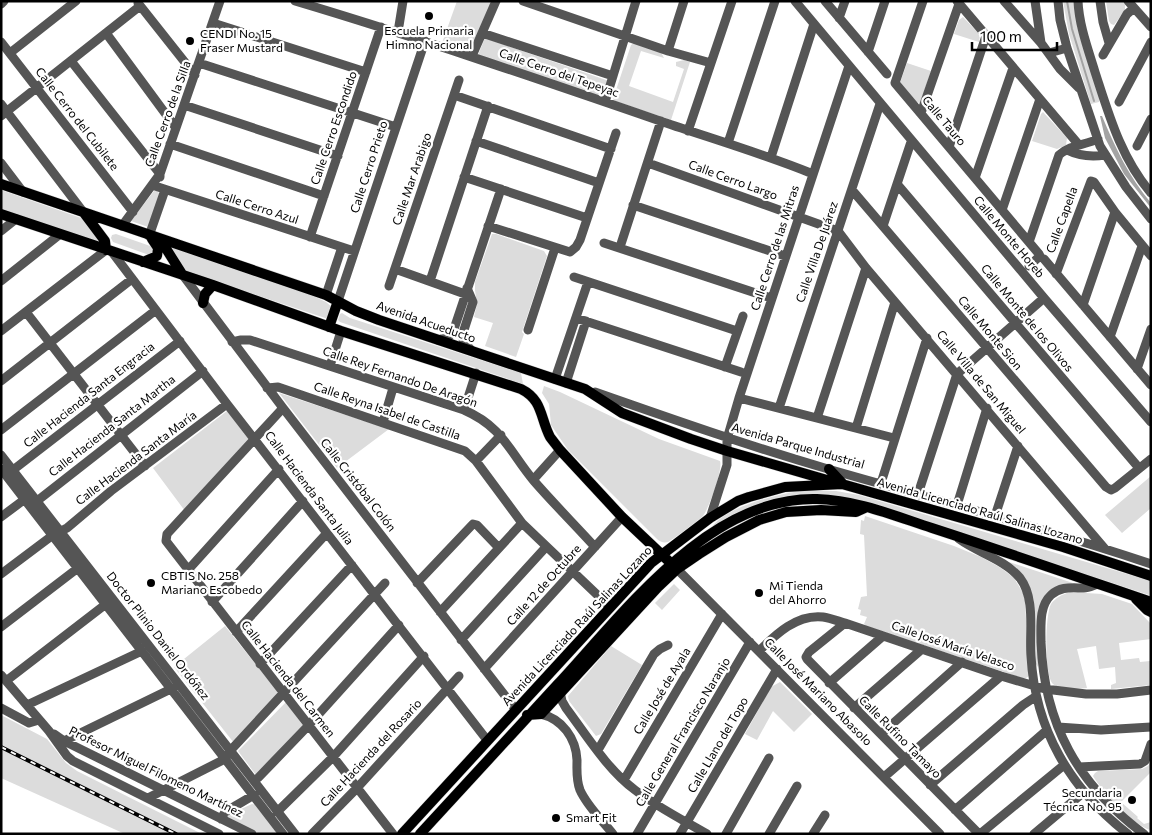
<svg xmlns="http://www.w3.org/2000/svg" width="1152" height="835" font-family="Commissioner,sans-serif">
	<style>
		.green { fill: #dcdcdc }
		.water { fill: #a3a3a3 }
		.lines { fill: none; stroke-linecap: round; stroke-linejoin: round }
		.stream { stroke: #a3a3a3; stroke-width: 2 }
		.major-casing { stroke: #dbdbdb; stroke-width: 11 }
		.minor { stroke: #555; stroke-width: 9 }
		.major { stroke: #000; stroke-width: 10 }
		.rail-casing { stroke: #000; stroke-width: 4 }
		.rail { stroke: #fff; stroke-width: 2; stroke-dasharray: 5.5; stroke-linecap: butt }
		.poi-dot { fill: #000; stroke: #fff; stroke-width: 2 }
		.labels { text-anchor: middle; stroke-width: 4.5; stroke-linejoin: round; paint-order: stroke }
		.poi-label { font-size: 12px; fill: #000; stroke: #fff; text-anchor: start }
		.street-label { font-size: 12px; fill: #000; stroke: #fff }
	</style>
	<rect width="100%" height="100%" fill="#fff"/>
	<path class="green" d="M457,1H495L472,51L442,43Z
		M1063,1H1074L1078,29L1100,98L1099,102L1091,104L1090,101L1069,34Z
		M1106,1H1123L1125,5V10L1114,25L1111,24L1109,21Z
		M963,17L980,35L979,42L954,34L959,20Z
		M485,38L609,81L603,98L478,55Z
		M634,43L661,52L664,58L641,51L629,86L673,102L684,69L676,66V62L684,60L690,62L671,120L615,101L613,99L631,45Z
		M907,63L931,71L920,103L916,102L900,83Z
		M1043,112L1067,138L1066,145L1057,149L1032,141L1041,114Z
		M1,190L84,219L98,240L97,241L1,209Z
		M156,190L160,194L148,227L131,221L154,191Z
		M116,234L153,247L155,252L149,255L113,242L111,238L112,235Z
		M492,234H496L544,251L547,256L522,332L524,334L516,357L485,346L493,323L474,317L477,304L475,290V282Z
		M173,248L309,294L326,302L332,307L328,319L182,270L172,249Z
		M342,313L350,318L521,373L523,384L340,322L338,320L340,314Z
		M544,386L560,392L659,439L720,461C723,470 709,508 703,516C699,520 672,540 668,542C664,543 660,542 657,539L568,450L551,425L549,404L542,393Z
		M279,393L389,429L337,468Z
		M227,411L250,440L185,511L153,468Z
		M1151,476V508L1122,533L1105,515Z
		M799,491H836L859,495L1151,581L1149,595L866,502C805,486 762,494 710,530C721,508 775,495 799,491Z
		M865,516L954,546L981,557L1001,568L1014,578L1023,593L1025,600L1029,676L1026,678H1022L866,626L864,624L867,617L860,615L861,610L858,609L861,597L867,596L864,535L860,534L861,520L864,521Z
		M1006,561L1073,583L1046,596L1038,667L1036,664C1034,646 1038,609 1032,594C1027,582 1013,572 1006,561Z
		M674,584L680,590L662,610L655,603Z
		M1070,592L1102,594L1132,604L1151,624V639L1119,643L1121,660L1139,658L1140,662L1150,661L1151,657V685L1111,689V685L1116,683L1115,667L1099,669L1096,646L1077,649L1087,688C1078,689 1060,690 1053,684C1044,676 1045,614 1051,604C1055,598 1063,594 1070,592Z
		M225,626L281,696L234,743L174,667Z
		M611,646L642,665L601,734L596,736L569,701L568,696Z
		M780,682L812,714L794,732L773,711L757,740L745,734L771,687Z
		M286,702L304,727L256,775L238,751Z
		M1,715L47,739L66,763L77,771L202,834H125L1,778Z
		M1151,762V772L1121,802L1138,817L1137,818L1144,824L1151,822L1150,830C1131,823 1104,794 1093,776L1095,773L1098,771L1142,769L1148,766Z
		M252,804L256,805L278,834H260L227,817L228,815Z"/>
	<path class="water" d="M1100,116H1102C1115,147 1129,177 1151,203V208L1124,174L1105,138Z"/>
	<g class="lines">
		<path class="stream" d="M1067,1L1072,29L1094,101"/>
		<defs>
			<path id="major" d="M1,184L326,295L356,311L379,320L585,389L622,413L691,439L727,451L834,482
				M84,213L105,241L106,250
				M1,214L213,285L341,331L521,389C543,400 540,418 550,437C553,441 557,446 560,450L622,517L677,569
				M160,239L182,274
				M143,262L157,256L158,248L152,239
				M203,303L205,294L213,285
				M329,327L338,301
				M829,469L842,483
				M1136,599L1147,610L1151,612
				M527,715L541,714L658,587L677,569L699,554L726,537L759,520L786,512L821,510L856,512L867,507
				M402,834L651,563L710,518L738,501L749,497L785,487L842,484L1063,547L1151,576
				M420,834C466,784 512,734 558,684C624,613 709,496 817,499C857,500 895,516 932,528C1006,552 1078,577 1151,602"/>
		</defs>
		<use href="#major" class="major-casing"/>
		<path class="minor" d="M295,1C419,38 541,80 663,122C713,139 764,154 813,174
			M523,1L668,51L711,63
			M795,1L1044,298L1151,422
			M825,1L887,74
			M923,1L895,83L1039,254L1040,256L1029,266
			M957,1L1079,145
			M1004,1L1041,43L1060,69L1079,88
			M1035,1L1041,43
			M1058,1L1060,20L1067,48L1100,146L1126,187L1151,219
			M1078,1C1079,25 1088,49 1095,72C1109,115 1121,158 1151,193
			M1100,1L1103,22L1109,43
			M1128,1L1151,27
			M138,3L195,75
			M1,4L4,1
			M839,18L845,1
			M213,23L366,72
			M398,32L403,1
			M106,33L176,128
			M482,33L613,76
			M1,42L133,212
			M668,51L684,1
			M868,52L885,1
			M10,53L76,1
			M1049,53L1067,48
			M1103,55L1127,14L1134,8
			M472,56L496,1
			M71,61L160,174V177
			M199,63L396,127
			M454,95L611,149
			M605,102L636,1
			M1119,102L1151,42
			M1,104L84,213
			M184,105L338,156
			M921,113L959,4
			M1,116L140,6
			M688,131L732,1
			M476,141L599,183
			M728,143L775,1
			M170,144L324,196
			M1137,146L1151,119
			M949,147L986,36
			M1067,150C1079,156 1092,157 1105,155
			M771,157L814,24
			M1,163L23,192
			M648,163L838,231L866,268L1105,549
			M464,177L587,218
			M975,178L1013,68
			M897,184L1139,468
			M152,185L354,251
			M852,190L1106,487L1111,490L1115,488L1151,459
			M633,205L785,256
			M1002,210L1040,99
			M122,226L160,174L220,1
			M488,226L570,252L576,247L580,240L616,133
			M883,226L911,142
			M1,231L16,219
			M149,236L165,190
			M310,237L381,27
			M1029,242L1059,155C1070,145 1085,145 1098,139
			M604,243L771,298
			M620,247L661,121
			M112,252L227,404L487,740
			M1044,259L1151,385
			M395,269L465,294
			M182,274L283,408L516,710
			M1056,274L1091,181L1094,182L1115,212L1151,256
			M574,277L737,331
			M1,281L59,235
			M430,281L488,106
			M389,286L459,80
			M467,288L473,302L462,336L464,342L472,351
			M326,295L342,247
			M338,301L425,41
			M1083,305L1115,212
			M26,312L145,466
			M576,318L741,372
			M528,330L555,248
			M1,331L106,250
			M1110,337L1142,246
			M438,340L448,337L453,332L501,189
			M232,342L241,340H250L464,410C503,427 509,451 534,481C554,504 575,525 595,547
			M330,366L341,331
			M725,367L743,316
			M1137,369L1151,329
			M555,379L588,282
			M1,381L132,279
			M566,383L586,321
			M267,388L278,387L465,451L476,461L522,523L610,607
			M595,392C672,419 749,446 828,469C936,500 1044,528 1151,564
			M739,398L894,438
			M283,408L167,534L166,541L393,834
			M779,408L880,104
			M464,410L476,373
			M817,418L866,268
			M383,422L393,388
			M856,428L895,302
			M1,430L156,310
			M1,455L295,834
			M476,461L501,435
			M1,469L283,834
			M13,470L180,341
			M533,480L560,450
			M881,483L927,338
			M918,494L957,374L1044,298
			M37,501L203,371
			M957,505L987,408
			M995,516L1018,446
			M1,517L25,499
			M710,518L727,465V439L739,398L849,66
			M959,539C978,553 1004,559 1020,578C1036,599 1029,632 1031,656C1035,729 1070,789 1128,834
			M677,569L940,834
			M188,570L279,469
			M1,574L53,535L67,528L111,491L227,404
			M417,583L473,524L477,525L499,548
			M1098,584C1094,585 1089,588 1084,588C1071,588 1061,586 1051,595C1039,606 1041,626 1041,642C1044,724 1078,785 1144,834
			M212,602L303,501
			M440,612L522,523
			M845,623L809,652L806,657L807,659L979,834
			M1,627L78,568
			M236,632L327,533
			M461,640L546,547
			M759,651C776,634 797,614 823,617C830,618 838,621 845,623L1001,676L1045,689L1086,694H1117L1151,690
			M260,664L352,565
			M484,669L622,517
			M1,675L49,731L67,756L73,761L219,834
			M6,681L106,604
			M829,683L883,636
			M560,692L562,701L566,708C587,736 607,769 635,790C657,807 683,820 707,834
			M27,705L142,651
			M1,708L29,723L39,720
			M854,708L922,649
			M541,714C562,719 576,738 577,760C577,770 576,780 580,790C587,806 602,820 613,834
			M1058,727L1101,730L1151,727
			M54,734L64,741L252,834
			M881,734L962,662
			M61,744L64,741L177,686
			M598,750L654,654L660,649L668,645
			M1079,767L1140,764L1145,761L1151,744
			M884,777L1001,676
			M258,778L308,726L399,625
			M624,780L722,614
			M930,785L1023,705L1035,697
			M148,798L225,759L230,751L385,583
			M955,810L1046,731
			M277,812L333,757L424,656
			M221,819L225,812L254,795
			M312,834L357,788L459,676
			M637,834L750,642
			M680,834L777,669
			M726,834L769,758
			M769,834L797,786
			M813,834L825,815
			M980,834L1064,765
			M1034,834L1084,792"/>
		<use href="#major" class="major"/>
		<defs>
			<path id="rail" d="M1,747L176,834"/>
		</defs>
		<use href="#rail" class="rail-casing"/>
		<use href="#rail" class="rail"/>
	</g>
	<g class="poi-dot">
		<circle cx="429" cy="16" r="5"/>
		<circle cx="190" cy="41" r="5"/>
		<circle cx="151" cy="583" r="5"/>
		<circle cx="759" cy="593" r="5"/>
		<circle cx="1132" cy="800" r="5"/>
		<circle cx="556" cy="818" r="5"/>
	</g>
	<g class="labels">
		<g class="poi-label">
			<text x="429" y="35" text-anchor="middle">Escuela Primaria<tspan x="429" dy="14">Himno Nacional</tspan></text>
			<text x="200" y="38">CENDI No. 15<tspan x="200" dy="14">Fraser Mustard</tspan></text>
			<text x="161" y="580">CBTIS No. 258<tspan x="161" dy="14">Mariano Escobedo</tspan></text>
			<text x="769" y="590">Mi Tienda<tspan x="769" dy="14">del Ahorro</tspan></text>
			<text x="1122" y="797" text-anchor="end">Secundaria<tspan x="1122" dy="14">Técnica No. 95</tspan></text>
			<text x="566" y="822">Smart Fit</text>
		</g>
		<g class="street-label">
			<text transform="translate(559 73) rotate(19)" y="4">Calle Cerro del Tepeyac</text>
			<text transform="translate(168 114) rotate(-70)" y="4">Calle Cerro de la Silla</text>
			<text transform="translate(77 119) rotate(52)" y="4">Calle Cerro del Cubilete</text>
			<text transform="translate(944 121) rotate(50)" y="4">Calle Tauro</text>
			<text transform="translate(334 128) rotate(-71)" y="4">Calle Cerro Escondido</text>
			<text transform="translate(369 167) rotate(-72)" y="4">Calle Cerro Prieto</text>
			<text transform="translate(412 179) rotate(-71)" y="4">Calle Mar Arabigo</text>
			<text transform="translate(733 180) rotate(20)" y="4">Calle Cerro Largo</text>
			<text transform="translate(257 207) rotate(18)" y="4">Calle Cerro Azul</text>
			<text transform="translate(1062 220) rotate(-70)" y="4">Calle Capella</text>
			<text transform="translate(1009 237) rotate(50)" y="4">Calle Monte Horeb</text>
			<text transform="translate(775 248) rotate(-72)" y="4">Calle Cerro de las Mitras</text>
			<text transform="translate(817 252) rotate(-71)" y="4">Calle Villa De Juárez</text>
			<text transform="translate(1027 318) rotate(50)" y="4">Calle Monte de los Olivos</text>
			<text transform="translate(426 322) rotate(19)" y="4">Avenida Acueducto</text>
			<text transform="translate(990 333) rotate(50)" y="4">Calle Monte Sion</text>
			<text transform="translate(400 377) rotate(19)" y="4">Calle Rey Fernando De Aragón</text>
			<text transform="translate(981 382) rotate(50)" y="4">Calle Villa de San Miguel</text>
			<text transform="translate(89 395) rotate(-38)" y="4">Calle Hacienda Santa Engracia</text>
			<text transform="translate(387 411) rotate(19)" y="4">Calle Reyna Isabel de Castilla</text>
			<text transform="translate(112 426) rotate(-38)" y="4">Calle Hacienda Santa Martha</text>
			<text transform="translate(798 446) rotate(16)" y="4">Avenida Parque Industrial</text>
			<text transform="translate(136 458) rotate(-37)" y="4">Calle Hacienda Santa María</text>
			<text transform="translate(358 485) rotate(52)" y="4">Calle Cristóbal Colón</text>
			<text transform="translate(309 488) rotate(53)" y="4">Calle Hacienda Santa Julia</text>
			<text transform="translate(980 511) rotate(16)" y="4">Avenida Licenciado Raúl Salinas Lozano</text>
			<text transform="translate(544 585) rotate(-48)" y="4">Calle 12 de Octubre</text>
			<text transform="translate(577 626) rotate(-47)" y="4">Avenida Licenciado Raúl Salinas Lozano</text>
			<text transform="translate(158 636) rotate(52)" y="4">Doctor Plinio Daniel Ordóñez</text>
			<text transform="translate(953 646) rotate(19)" y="4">Calle José María Velasco</text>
			<text transform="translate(288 679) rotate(52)" y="4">Calle Hacienda del Carmen</text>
			<text transform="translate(662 691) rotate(-59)" y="4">Calle José de Ayala</text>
			<text transform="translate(818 692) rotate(45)" y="4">Calle José Mariano Abasolo</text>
			<text transform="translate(683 732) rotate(-59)" y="4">Calle General Francisco Naranjo</text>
			<text transform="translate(900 737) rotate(45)" y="4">Calle Rufino Tamayo</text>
			<text transform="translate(718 745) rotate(-60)" y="4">Calle Llano del Topo</text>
			<text transform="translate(371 753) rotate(-47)" y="4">Calle Hacienda del Rosario</text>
			<text transform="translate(156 772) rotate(26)" y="4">Profesor Miguel Filomeno Martínez</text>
		</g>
	</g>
	<rect width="1152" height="835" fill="none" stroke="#000000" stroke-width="5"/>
	<path d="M972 42v8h85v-8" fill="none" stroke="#000000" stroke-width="2.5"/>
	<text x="980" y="42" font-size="15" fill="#000000" stroke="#ffffff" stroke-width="4" paint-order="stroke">100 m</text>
</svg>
